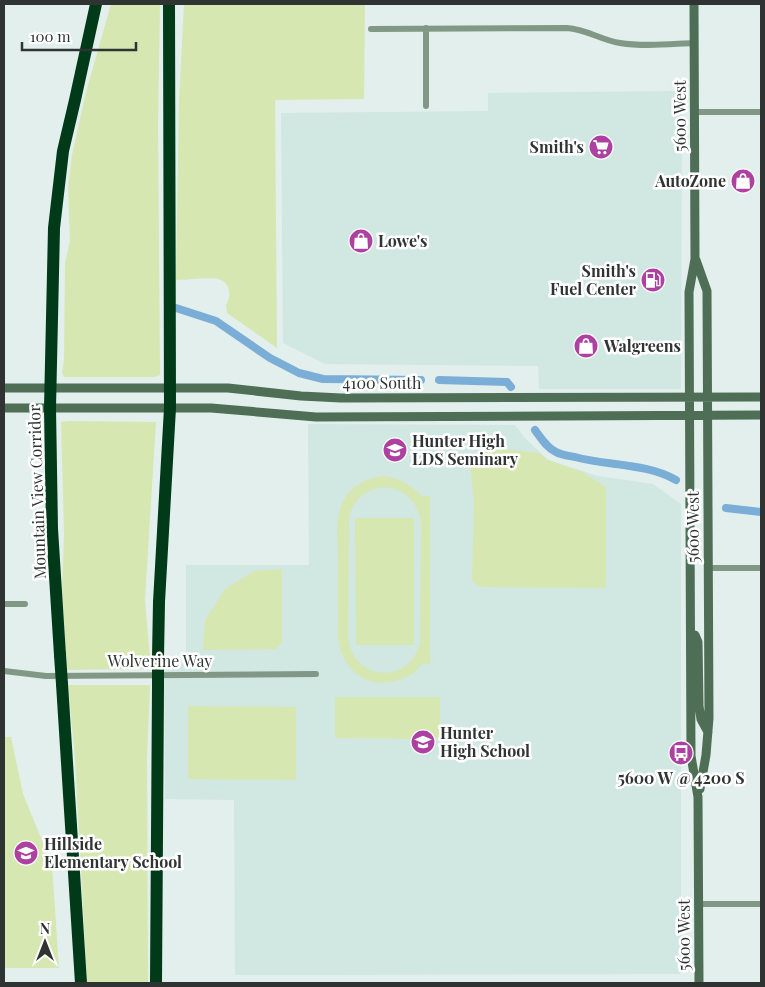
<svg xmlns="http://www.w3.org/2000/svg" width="765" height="987" font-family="'Playfair Display',serif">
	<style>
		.built { fill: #d1e7e2 }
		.green { fill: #d6e7b1; fill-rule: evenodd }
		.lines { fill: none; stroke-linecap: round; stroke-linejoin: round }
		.canal { stroke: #7aaed7; stroke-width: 8 }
		.street { stroke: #819886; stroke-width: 6 }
		.secondary { stroke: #4e6f56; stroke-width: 9 }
		.highway { stroke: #003a19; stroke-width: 12 }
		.highway-bridge { stroke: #003a19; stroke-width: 12 }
		.labels { text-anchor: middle; stroke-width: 5; stroke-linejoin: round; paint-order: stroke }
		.street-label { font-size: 16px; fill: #2f3433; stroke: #fff }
		.poi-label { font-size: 16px; font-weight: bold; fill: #2f3433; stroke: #fff; text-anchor: start }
	</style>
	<rect width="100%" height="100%" fill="#e2efed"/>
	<path class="built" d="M682,91L681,389H539L538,366L325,364L283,343L281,113L488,111V93Z
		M308,424L515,425L524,437L548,460L598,476L653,484L681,504V974L235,975L234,800L165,799L164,664L186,663V565H309Z"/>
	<path class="green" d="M111,4H160L158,123L160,375L154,377H64L62,372L64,360L65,263L70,241L68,187L72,155L86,92Z
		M184,4H365L364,99L275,100L277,348L227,313L226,305C232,295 230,282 218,279C207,277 188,280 176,280L179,101Z
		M68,421L156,422L145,600L151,669L67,670L62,590L64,533L61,422Z
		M503,449L539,453L548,460L580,471L606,487V588L479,587L472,581L474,502L470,465H478L477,454Z
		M384,476C400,478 411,485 422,496H430V664C428,664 425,663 423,664C420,665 417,670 415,672C411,675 406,677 401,679C369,692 341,670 338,637C338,611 338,585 338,559C338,541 334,519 343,502C351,485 367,478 384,476ZM378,488C401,485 418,500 421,523L420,643C409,686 352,681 348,637L349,517C353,501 363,492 378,488Z
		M355,518H414V645H356Z
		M282,569V643L276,649L203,650L205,620L225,589L254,571Z
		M68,685H150L147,759L148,983H87L75,758Z
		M335,697H440V739L335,738Z
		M188,706L296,707V780L188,779Z
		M4,737H11L23,794L52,865L59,968H4Z"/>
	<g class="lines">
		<path class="canal" d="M176,308L216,321L270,358L299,373L323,379L421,380
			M439,380L507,382L511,387
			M535,430C541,438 547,448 556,452C561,455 569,456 575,457C608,466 646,463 676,480
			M726,508L761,512"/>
		<path class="street" d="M426,28V106
			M371,29L567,28C586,29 601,40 620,43C644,47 670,44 695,43
			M695,112H761
			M708,568H761
			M4,604H25
			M4,671L46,676L316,674
			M699,904H761"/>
		<path class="secondary" d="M694,4L695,259L689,292L691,756L698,797L699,983
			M696,260L707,291L709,718L706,755L700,789
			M4,388H228L301,396L341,398L761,397
			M4,408H211L316,417L761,415
			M691,635H695L698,642L699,706L701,719L708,732"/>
		<path class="highway" d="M60,655L52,529L50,408L54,228L63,151L75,100L96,4
			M158,657L159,602L170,408L169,4
			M62,684L81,983
			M156,983L158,687"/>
		<path class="highway-bridge" d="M60,655L62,684
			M158,657V687"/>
	</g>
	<defs>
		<symbol id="supermarket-disc" viewBox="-11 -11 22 22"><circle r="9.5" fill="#ad40a0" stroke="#fff"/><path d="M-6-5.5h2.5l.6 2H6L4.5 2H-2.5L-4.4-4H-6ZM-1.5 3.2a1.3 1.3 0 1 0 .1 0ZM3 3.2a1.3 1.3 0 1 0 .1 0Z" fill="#fff"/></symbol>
		<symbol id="shop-disc" viewBox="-11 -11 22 22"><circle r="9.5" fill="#ad40a0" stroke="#fff"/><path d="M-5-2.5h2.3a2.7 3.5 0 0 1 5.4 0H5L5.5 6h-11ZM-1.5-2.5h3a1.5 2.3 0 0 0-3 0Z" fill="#fff"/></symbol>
		<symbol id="fuel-disc" viewBox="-11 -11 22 22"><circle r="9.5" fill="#ad40a0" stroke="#fff"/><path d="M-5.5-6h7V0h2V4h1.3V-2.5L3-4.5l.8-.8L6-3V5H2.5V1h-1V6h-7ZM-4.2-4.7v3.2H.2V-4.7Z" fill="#fff"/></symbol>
		<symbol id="school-disc" viewBox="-11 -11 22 22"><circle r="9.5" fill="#ad40a0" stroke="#fff"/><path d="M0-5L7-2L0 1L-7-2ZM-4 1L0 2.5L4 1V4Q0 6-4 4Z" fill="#fff"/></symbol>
		<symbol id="bus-disc" viewBox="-11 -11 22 22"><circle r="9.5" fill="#ad40a0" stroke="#fff"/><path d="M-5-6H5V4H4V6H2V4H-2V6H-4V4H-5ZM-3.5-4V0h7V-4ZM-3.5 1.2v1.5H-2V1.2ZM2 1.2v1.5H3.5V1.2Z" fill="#fff"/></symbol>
	</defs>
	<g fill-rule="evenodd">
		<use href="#supermarket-disc" x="587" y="133" width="28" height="28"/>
		<use href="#shop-disc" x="729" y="167" width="28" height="28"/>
		<use href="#shop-disc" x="347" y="227" width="28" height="28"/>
		<use href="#fuel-disc" x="639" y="266" width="28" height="28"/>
		<use href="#shop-disc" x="572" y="332" width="28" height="28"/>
		<use href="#school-disc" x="381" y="436" width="28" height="28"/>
		<use href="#school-disc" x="409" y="728" width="28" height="28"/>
		<use href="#bus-disc" x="667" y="739" width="28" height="28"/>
		<use href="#school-disc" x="12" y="839" width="28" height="28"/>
	</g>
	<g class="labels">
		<g class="street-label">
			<text transform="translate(680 116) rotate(-90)" y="6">5600 West</text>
			<text x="382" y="389">4100 South</text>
			<text transform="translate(37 492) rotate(-92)" y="6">Mountain View Corridor</text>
			<text transform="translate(693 527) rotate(-90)" y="6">5600 West</text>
			<text x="160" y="667">Wolverine Way</text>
			<text transform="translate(684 935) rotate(-90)" y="6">5600 West</text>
		</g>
		<g class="poi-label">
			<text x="584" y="153" text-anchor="end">Smith's</text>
			<text x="726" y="187" text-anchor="end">AutoZone</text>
			<text x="378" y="247">Lowe's</text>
			<text x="636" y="277" text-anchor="end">Smith's<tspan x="636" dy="18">Fuel Center</tspan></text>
			<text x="604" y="352">Walgreens</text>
			<text x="412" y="447">Hunter High<tspan x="412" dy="18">LDS Seminary</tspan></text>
			<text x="440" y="739">Hunter<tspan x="440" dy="18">High School</tspan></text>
			<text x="681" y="784" text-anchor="middle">5600 W @ 4200 S</text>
			<text x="44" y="850">Hillside<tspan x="44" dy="18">Elementary School</tspan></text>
		</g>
	</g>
	<rect width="765" height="987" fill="none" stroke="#2f3433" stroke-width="10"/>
	<g transform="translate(45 942)" stroke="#ffffff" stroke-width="4" paint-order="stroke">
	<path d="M0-4L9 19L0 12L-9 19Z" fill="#2f3433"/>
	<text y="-8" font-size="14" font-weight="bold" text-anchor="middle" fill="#2f3433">N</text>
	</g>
	<path d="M22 42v8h114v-8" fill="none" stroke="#2f3433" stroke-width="2.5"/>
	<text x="30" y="42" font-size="15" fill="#2f3433" stroke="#ffffff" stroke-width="4" paint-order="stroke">100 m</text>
</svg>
